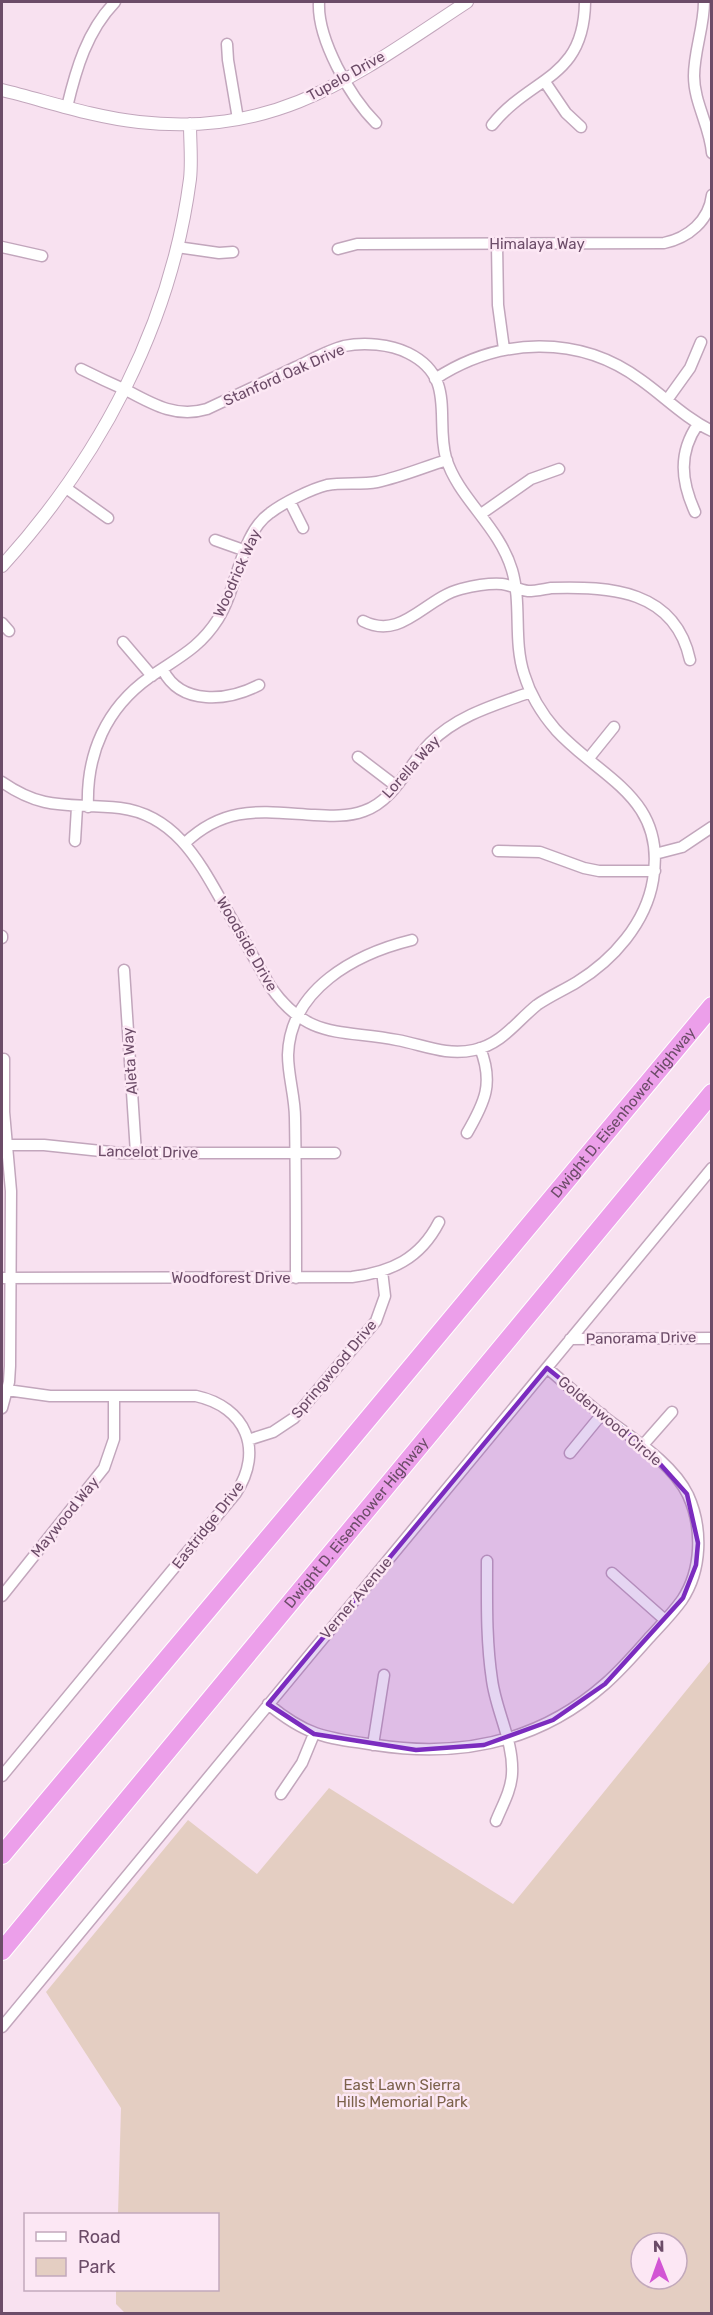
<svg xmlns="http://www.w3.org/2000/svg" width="713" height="2315" font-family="Rubik,sans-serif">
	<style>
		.green { fill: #e4cec2; fill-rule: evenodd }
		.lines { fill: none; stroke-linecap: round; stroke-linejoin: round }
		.minor-casing { stroke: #c2a6bc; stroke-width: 13 }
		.tertiary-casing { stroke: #c2a6bc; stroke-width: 14 }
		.motorway-casing { stroke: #fff; stroke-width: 20 }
		.minor { stroke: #fff; stroke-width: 10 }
		.tertiary { stroke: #fff; stroke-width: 12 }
		.motorway { stroke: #ec9fea; stroke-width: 18 }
		.marked { fill: #7b2cbf; fill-opacity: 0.2; stroke: #7b2cbf; stroke-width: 4.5; stroke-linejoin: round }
		.labels { text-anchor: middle; stroke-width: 5; stroke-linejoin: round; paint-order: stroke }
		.street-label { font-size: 15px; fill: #6c4c68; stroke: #fce7f4 }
		.park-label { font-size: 15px; fill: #7c624b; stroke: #fce7f4 }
	</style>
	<rect width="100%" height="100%" fill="#f8e1f0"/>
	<path class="green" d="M711,1660V2313H125L116,2304V2290H218V2214H118L121,2108L46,1992L188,1820L257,1874L329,1788L513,1904ZM641,2243H677V2279H641Z"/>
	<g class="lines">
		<defs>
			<path id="minor" d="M319,2C317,39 350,97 376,123
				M704,2C704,27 694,51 694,76C694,103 710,126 712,153
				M227,44L228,60L238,119
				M545,82L566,113L581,127
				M67,107C76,69 87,31 115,2
				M492,125C531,76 584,80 585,2
				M497,244L498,305L504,349
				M2,247L42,256
				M177,247L219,253L233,252
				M338,249L357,244L664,243C688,238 709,221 712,195
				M435,379C499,337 579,334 641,380C665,397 685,418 712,431
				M667,400L690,368L701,342
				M66,488L108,518
				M290,502L303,528
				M695,512C681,481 678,453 698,424
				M481,514L531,479L559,469
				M215,540L246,551
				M363,621C402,641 425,598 461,589C473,586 489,583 502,584C511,585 519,590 528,591C536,591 544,589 551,588C610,586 675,590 690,660
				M2,623L9,631
				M123,642L152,676
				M163,670C181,706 228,701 259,685
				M358,757L396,786
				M589,758L614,727
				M2,782C47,813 71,802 120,808C176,815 200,863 225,907C240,933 255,960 270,986C308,1041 342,1029 397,1040C424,1045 446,1056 474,1050C502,1044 516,1022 537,1005C550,996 564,990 577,982C613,960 646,923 653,880C667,797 601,779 556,730C542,714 530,694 524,674C513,640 522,604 512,570C499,526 458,498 446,458C435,419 457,377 408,353C390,344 364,342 344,346C328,350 311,360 296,367C267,381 237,395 207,409C177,418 154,405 128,391C112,384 97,377 81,369
				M88,807C86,754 106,708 150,677C177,658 199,649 218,619C238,588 240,534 270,513C283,503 311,489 327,485C343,482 361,485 377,482C401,477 424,467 447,460
				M75,841L77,807
				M185,843C226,804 263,812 314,815C331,816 347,817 364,811C395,800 408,765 430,743C458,715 495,705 531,692
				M498,851L540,852L584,868L599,871H655
				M655,854L682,847L712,827
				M2,936V938
				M124,970L136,1153
				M467,1133C485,1102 494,1083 480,1048
				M2,1145H44L120,1153H335
				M2,1278L352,1277C391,1272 420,1259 439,1222
				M296,1278C296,1224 296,1171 295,1118C295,1097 288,1076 288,1055C290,989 355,954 412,940
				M570,1339L712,1338
				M2,1408L9,1382L10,1366L11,1191L4,1112V1059
				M248,1440L273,1432L294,1418L376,1321L385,1296L382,1271
				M643,1445L672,1412
				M570,1453L602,1414
				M487,1561C487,1601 486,1640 492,1680C496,1711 514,1742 512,1774C511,1791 502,1806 496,1821
				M612,1573L665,1620
				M2,1596L104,1468L114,1439V1396
				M268,1704C308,1737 327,1738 376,1745C461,1758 539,1742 605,1684C621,1670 635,1654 649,1638C660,1626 672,1614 682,1600C702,1570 703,1528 688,1495C672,1462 630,1437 602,1415C583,1400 565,1383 547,1368
				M373,1745L384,1675
				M2,1776L236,1493C264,1450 246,1407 196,1396H50L7,1390
				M281,1794L302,1763L314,1734
				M2,2027L712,1168"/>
			<path id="tertiary" d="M2,90C47,101 92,117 139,122C279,138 357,74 467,2
				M2,566C100,458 171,325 190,179C192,161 190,142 190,124"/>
			<g id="motorway">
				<path id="s1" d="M2,1855L338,1455L712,1006"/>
				<path id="s2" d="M2,1951L712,1093"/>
			</g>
		</defs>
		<use href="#minor" class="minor-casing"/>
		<use href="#tertiary" class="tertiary-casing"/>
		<use href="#motorway" class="motorway-casing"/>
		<use href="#minor" class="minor"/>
		<use href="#tertiary" class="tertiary"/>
		<use href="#motorway" class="motorway"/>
	</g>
	<path class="marked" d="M547,1368L643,1445L687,1494L698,1543L696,1565L683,1598L605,1684L553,1720L484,1745L416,1750L314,1734L268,1704Z"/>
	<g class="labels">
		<g class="street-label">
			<text transform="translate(346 76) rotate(-29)" y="5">Tupelo Drive</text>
			<text x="537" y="249">Himalaya Way</text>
			<text transform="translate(284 375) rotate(-24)" y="5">Stanford Oak Drive</text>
			<text transform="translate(237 573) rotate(-66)" y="5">Woodrick Way</text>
			<text transform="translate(411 767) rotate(-48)" y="5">Lorella Way</text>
			<text transform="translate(247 944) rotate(60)" y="5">Woodside Drive</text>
			<text transform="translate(130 1061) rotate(-94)" y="5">Aleta Way</text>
			<text dy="5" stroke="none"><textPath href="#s1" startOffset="968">Dwight D. Eisenhower Highway</textPath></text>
			<text transform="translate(148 1152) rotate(1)" y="5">Lancelot Drive</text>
			<text x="231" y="1283">Woodforest Drive</text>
			<text transform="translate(641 1338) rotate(-1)" y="5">Panorama Drive</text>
			<text transform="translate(334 1369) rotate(-50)" y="5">Springwood Drive</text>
			<text transform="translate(610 1421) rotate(40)" y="5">Goldenwood Circle</text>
			<text transform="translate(65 1517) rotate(-51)" y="5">Maywood Way</text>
			<text dy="5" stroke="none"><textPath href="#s2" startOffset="556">Dwight D. Eisenhower Highway</textPath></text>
			<text transform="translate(208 1525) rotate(-52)" y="5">Eastridge Drive</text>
			<text transform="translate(356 1598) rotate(-50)" y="5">Verner Avenue</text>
		</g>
		<g class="park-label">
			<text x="402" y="2090">East Lawn Sierra<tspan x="402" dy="17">Hills Memorial Park</tspan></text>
		</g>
	</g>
	<rect width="713" height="2315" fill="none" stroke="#6c4c68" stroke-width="6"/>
	<rect x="24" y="2213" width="195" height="78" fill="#fce7f4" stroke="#c2a9bc" stroke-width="1.5"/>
	<rect x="36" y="2232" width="30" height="9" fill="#ffffff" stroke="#c2a9bc" stroke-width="1.5"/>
	<text x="78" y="2243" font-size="18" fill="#6c4c68">Road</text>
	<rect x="36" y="2258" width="30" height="18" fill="#e4cec2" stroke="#c2a9bc" stroke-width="1.5"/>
	<text x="78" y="2273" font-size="18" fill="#6c4c68">Park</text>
	<g transform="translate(659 2261) rotate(359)"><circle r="28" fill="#fce7f4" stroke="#c2a9bc" stroke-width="1.5"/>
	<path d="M0-4.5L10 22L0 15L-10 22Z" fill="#d255d4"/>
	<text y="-9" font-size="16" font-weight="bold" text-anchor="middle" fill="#6c4c68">N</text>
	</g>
</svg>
